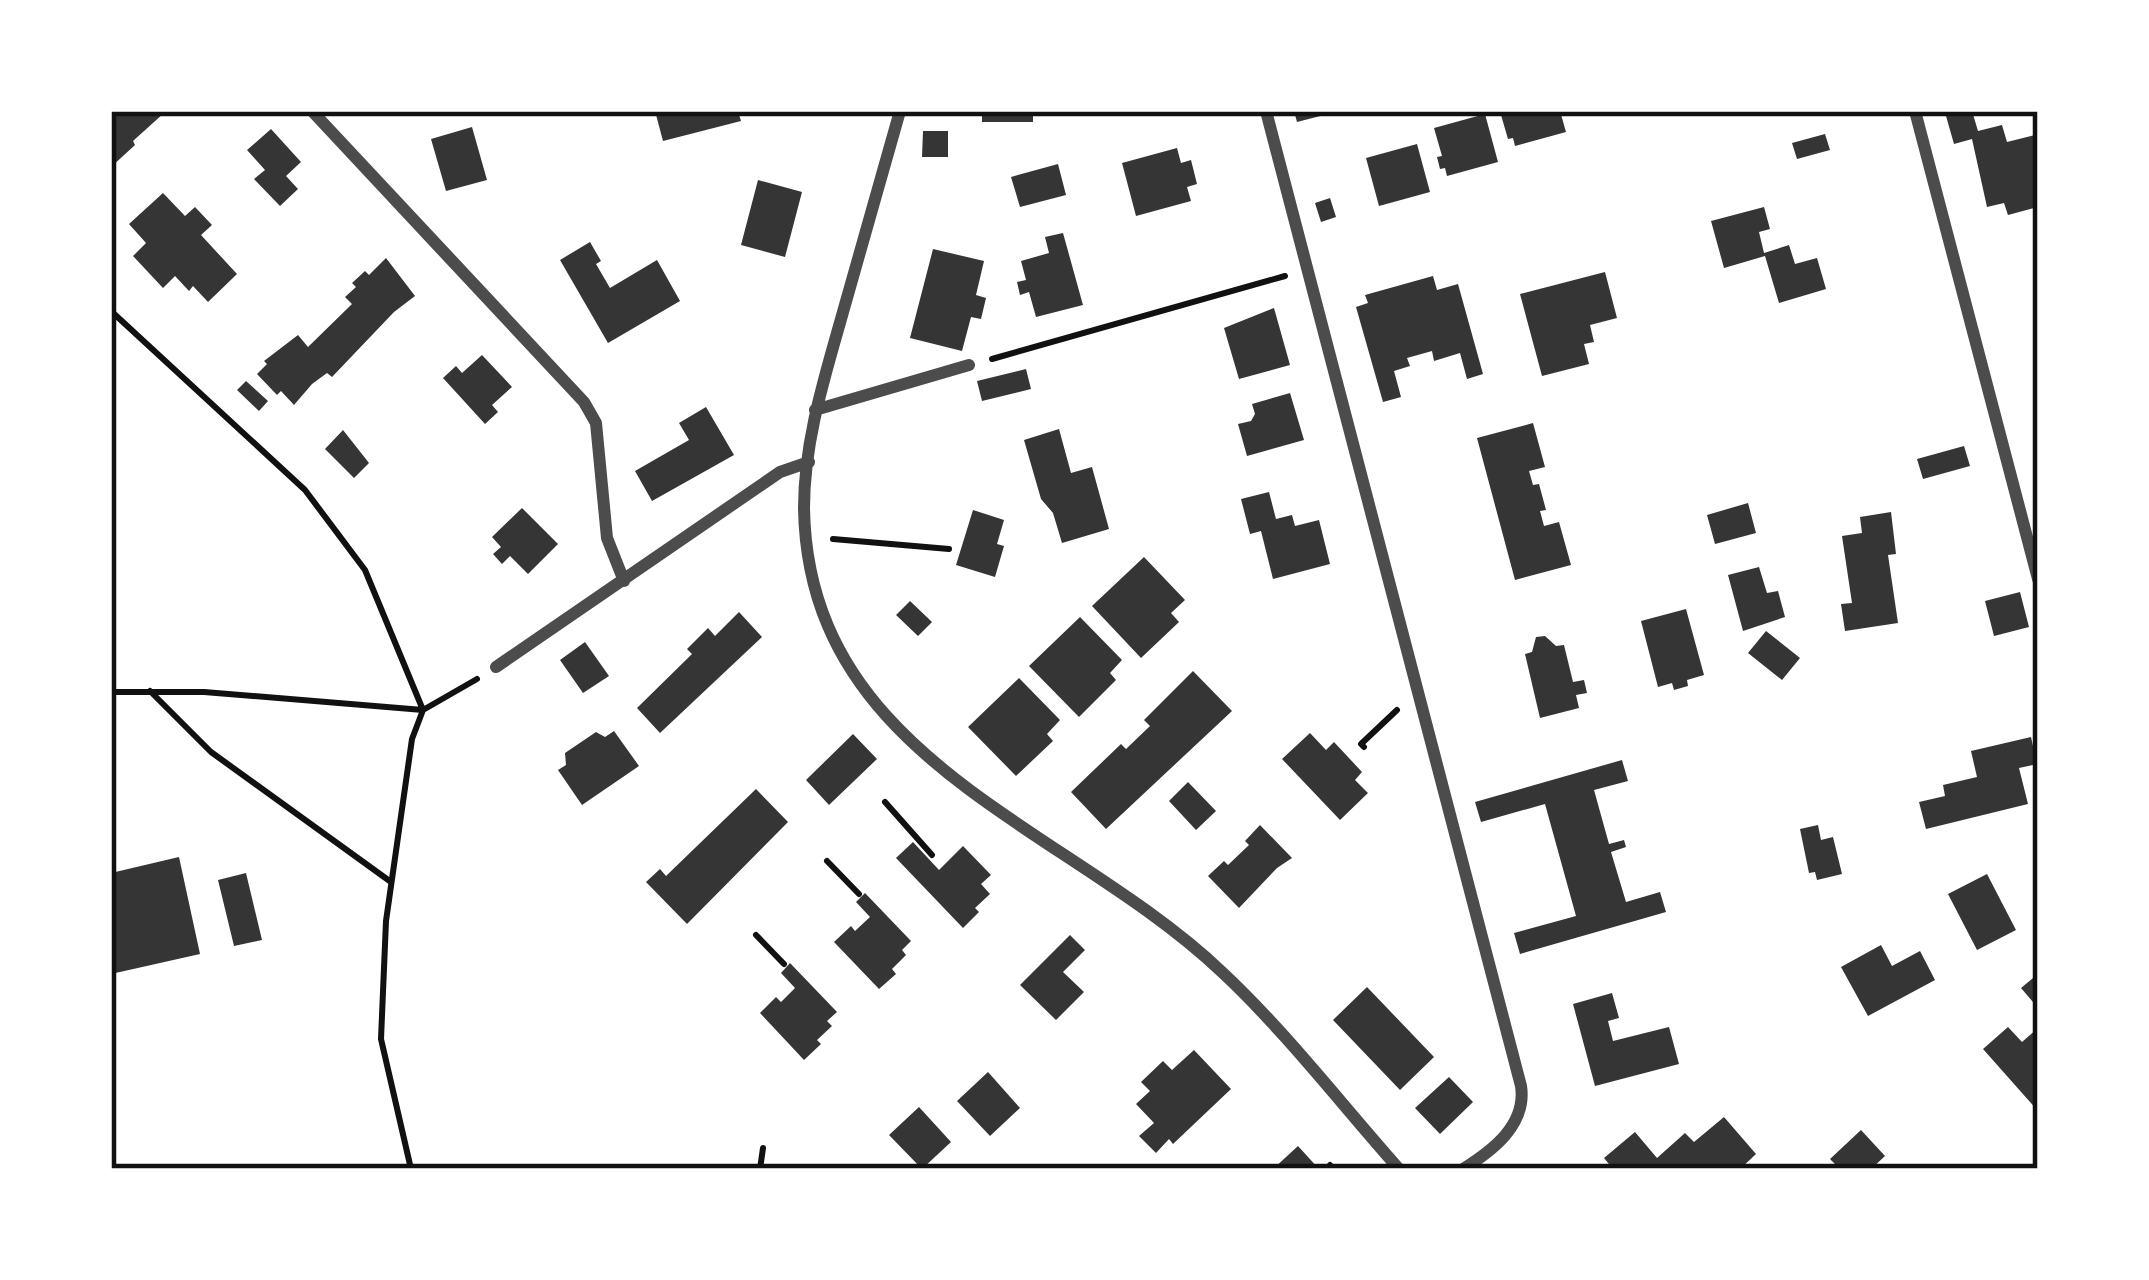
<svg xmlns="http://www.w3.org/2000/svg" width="2149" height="1280" font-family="'Crimson Pro',serif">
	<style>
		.building { fill: #353535 }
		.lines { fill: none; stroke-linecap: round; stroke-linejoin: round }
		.path { stroke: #111; stroke-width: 6 }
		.minor { stroke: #4c4c4c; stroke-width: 12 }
		.neatline { fill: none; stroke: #111; stroke-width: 4.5 }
	</style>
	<rect width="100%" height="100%" fill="#fff"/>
	<path class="building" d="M122,111H172L167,116L164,113L133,141L135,145L111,167V121Z
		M655,111H738L741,121L663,141Z
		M982,111H1033V122H982Z
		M1294,111H1332V113L1297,122Z
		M1506,111H1560L1566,132L1515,146L1513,138L1508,139L1501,115Z
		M1972,111L1978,131L2002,125L2007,142L2035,135L2038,207L2008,215L2004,203L1987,207L1972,139L1954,144L1946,116Z
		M1485,114L1498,162L1447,176L1445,168L1440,169L1437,157L1442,156L1434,128Z
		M472,127L487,180L446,191L431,139Z
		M271,129L301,162L286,176L298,189L280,206L254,179L265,170L247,150Z
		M923,131H948V157H922Z
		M1825,134L1830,150L1797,159L1792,143Z
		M1417,144L1430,192L1379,206L1366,158Z
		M1177,148L1181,163L1191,160L1197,184L1187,187L1191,201L1136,216L1122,163Z
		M1058,164L1066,195L1020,207L1011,177Z
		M758,180L802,192L785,257L741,245Z
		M163,193L185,216L195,207L212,225L201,235L237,274L208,302L193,286L189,291L175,276L163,288L133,256L146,243L129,224Z
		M1330,198L1336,217L1321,222L1315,203Z
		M1764,207L1770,229L1759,232L1764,253L1789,245L1795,264L1817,258L1826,289L1779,303L1765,256L1724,268L1711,221Z
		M1063,233L1083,305L1036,317L1029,292L1020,295L1017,282L1026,280L1021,261L1049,253L1045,237Z
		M590,242L601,261L596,264L610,288L657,260L680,301L608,343L560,260Z
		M933,249L984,261L976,295L986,298L981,319L971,317L962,351L910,338Z
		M386,258L415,296L394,312L332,377L327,373L312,384L294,405L281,391L277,395L257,374L267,364L264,361L298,335L308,347L352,304L345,297L356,287L352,283L365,271L369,275Z
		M1605,272L1617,318L1590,325L1594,342L1584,344L1589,364L1542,376L1520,294Z
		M1433,276L1437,290L1458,284L1483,374L1467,379L1460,353L1434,361L1432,351L1407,358L1410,366L1394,371L1401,397L1383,402L1356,307L1368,303L1365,295Z
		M1274,308L1290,365L1239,379L1224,328Z
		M482,355L512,387L492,405L498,412L485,424L443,378L456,366L462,373Z
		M1026,369L1031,389L982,401L977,381Z
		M246,381L268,401L259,411L237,390Z
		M1290,393L1304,440L1247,456L1238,424L1251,421L1255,414L1252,404Z
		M706,407L734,455L652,501L635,471L689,440L679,423Z
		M1533,423L1545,467L1529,471L1533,485L1539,484L1546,510L1540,511L1544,526L1559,522L1571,565L1515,580L1477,438Z
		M1059,429L1071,473L1092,467L1109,529L1062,543L1053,513L1041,499L1024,440Z
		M343,430L369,463L354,478L325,449Z
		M1964,446L1970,466L1923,479L1917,459Z
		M1269,492L1276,519L1292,515L1295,526L1319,520L1330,564L1273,579L1261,531L1250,534L1241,499Z
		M1748,503L1756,533L1715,544L1707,515Z
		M522,508L558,544L528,574L510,556L502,564L493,554L501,547L492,537Z
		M973,510L1004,520L997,544L1004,546L995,577L956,565Z
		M1891,512L1896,554L1888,555L1898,623L1845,631L1841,604L1852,603L1842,536L1862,533L1860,517Z
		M1144,557L1185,600L1171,613L1179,622L1141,658L1092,606Z
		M1759,567L1767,593L1778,591L1785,617L1743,631L1728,575Z
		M2020,592L2029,627L1994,636L1985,601Z
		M910,601L932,622L918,636L896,615Z
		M1686,609L1704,675L1687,680L1688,686L1674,690L1672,683L1658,687L1641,621Z
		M739,612L762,637L660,733L637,708L692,654L687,649L708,628L715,636Z
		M1080,617L1122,660L1110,673L1116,680L1079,717L1029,666Z
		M1766,631L1800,658L1782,680L1748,653Z
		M1545,636L1556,646L1564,645L1573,682L1584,680L1587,693L1576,695L1579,708L1540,718L1525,654L1532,652L1536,637Z
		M585,642L609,676L583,693L560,660Z
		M1193,671L1232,711L1106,829L1071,792L1121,744L1126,749L1150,726L1144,720Z
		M1019,678L1060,720L1047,734L1053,741L1016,776L968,727Z
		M614,731L639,766L582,805L558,770L566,765L565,753L596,732L605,737Z
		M1310,733L1326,750L1334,742L1362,772L1355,780L1368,793L1340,820L1282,759Z
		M853,734L877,759L829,805L806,780Z
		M2031,737L2037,764L2019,768L2028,804L1926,829L1919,802L1945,796L1943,785L1977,777L1971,751Z
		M1622,760L1628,781L1594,790L1609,844L1624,840L1626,847L1611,852L1626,902L1660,892L1666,912L1520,954L1514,933L1576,916L1545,804L1481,822L1475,802Z
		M1188,782L1216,811L1196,830L1169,801Z
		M756,789L788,822L687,924L646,882L660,869L666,876Z
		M1260,825L1292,858L1277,868L1239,908L1208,876L1224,861L1228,865L1249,845L1245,841Z
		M1818,825L1821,840L1833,837L1842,874L1817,880L1815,872L1809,873L1800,829Z
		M913,842L939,870L963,846L991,875L981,884L990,894L975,908L979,912L963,928L896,858Z
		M179,857L200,954L111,974V873Z
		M246,873L262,940L234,946L218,880Z
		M1987,874L2016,930L1977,950L1948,894Z
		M865,893L911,941L902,950L906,955L892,969L896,974L879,989L834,942L851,926L855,931L870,917L856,902Z
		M1070,935L1085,950L1063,972L1084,992L1056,1020L1020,985Z
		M1881,945L1892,966L1920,951L1935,980L1868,1016L1841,967Z
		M790,963L837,1012L827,1021L832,1026L817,1040L821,1044L804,1060L760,1013L776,997L781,1002L795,988L781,973Z
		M2038,974V1008L2021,988Z
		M1367,987L1434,1057L1400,1090L1333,1020Z
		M1612,993L1619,1018L1608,1021L1613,1041L1669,1027L1679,1064L1595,1086L1573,1004Z
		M2008,1027L2022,1042L2038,1028V1111L1983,1049Z
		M1194,1050L1231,1089L1173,1144L1169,1139L1156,1153L1139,1136L1154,1123L1136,1104L1150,1091L1141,1082L1163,1061L1172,1070Z
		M988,1072L1020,1108L990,1136L957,1101Z
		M1449,1077L1473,1102L1440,1134L1415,1108Z
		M919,1107L951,1142L922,1169L889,1135Z
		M1724,1117L1756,1154L1740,1169H1613L1604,1158L1635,1132L1657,1158L1685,1133L1694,1142Z
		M1861,1130L1885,1156L1871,1169H1840L1830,1159Z
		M1298,1146L1319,1169H1273Z"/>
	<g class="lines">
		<path class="path" d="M111,311L305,490L365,570L423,710L412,739L386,921L381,1039L411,1169
			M992,359L1285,276
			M833,539L949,549
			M150,691L211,752L391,882
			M111,692H204L423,710
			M423,710L477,679
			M1364,747L1361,744L1397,710
			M885,802L932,855
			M827,861L859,894
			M756,935L784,964
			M1330,1165L1334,1169
			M760,1169L763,1148"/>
		<path class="minor" d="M312,111L584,402L596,423L607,538L624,581
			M900,111C881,178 862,245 843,312C825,376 804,441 804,508C808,762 1068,825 1223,973C1285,1031 1342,1105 1399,1169
			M1266,111L1521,1086C1527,1125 1492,1151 1463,1169
			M1915,111L2038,579
			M815,410L969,365
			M496,667L780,472L809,462"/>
	</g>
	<rect width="2149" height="1280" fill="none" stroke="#ffffff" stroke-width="228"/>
	<rect x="114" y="114" width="1921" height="1052" class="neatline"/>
</svg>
